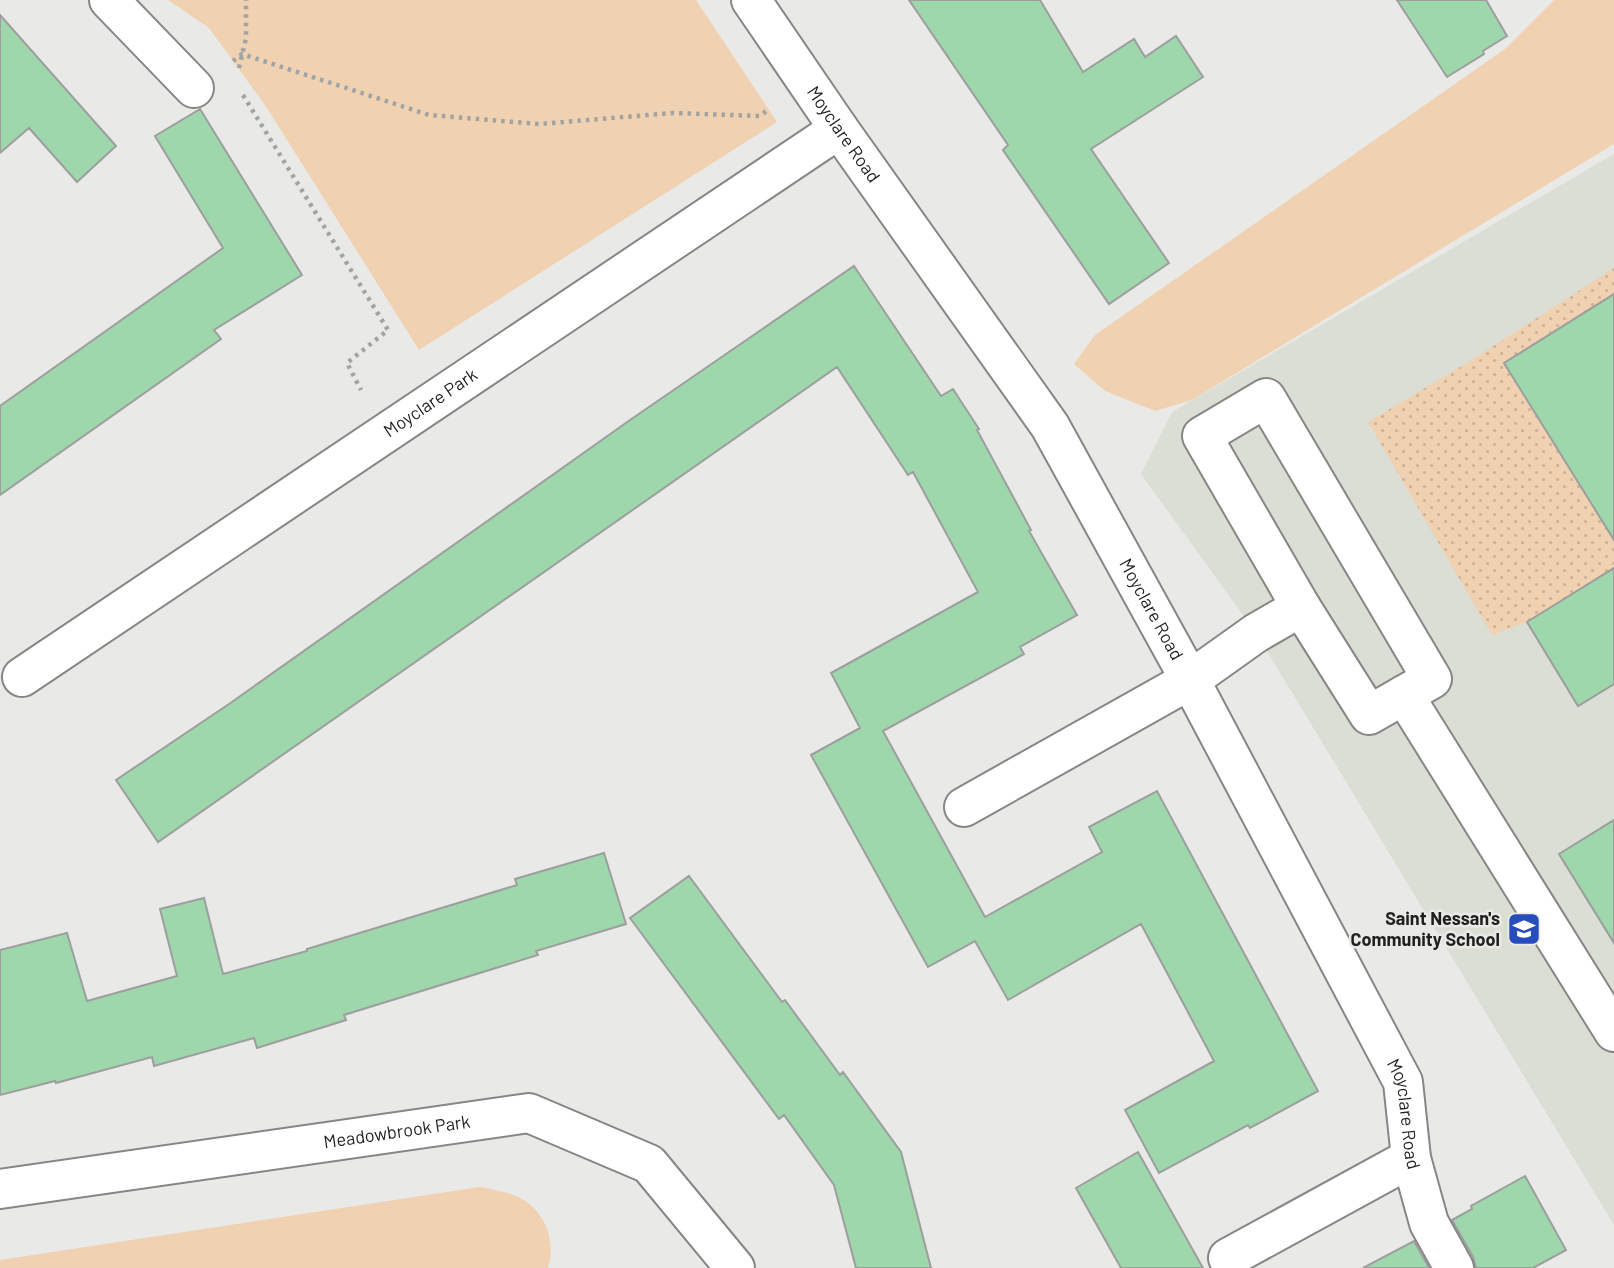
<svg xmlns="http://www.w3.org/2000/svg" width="1614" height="1268" font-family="Barlow,sans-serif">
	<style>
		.built { fill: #daded4 }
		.grass { fill: url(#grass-dots) }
		.green { fill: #f0d1b1 }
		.building { fill: #9fd7ad; stroke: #9c9f9d; stroke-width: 2 }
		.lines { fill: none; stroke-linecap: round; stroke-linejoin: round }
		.minor-casing { stroke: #868784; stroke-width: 42 }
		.path { stroke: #a3a4a2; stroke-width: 4.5; stroke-dasharray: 3.5 5; stroke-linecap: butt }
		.minor { stroke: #fff; stroke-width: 38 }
		.labels { text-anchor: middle; stroke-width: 5; stroke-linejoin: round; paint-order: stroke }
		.street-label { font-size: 18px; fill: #1f1f1e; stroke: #e9eae7 }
		.poi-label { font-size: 18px; font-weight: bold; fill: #1f1f1e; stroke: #e9eae7; text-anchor: end }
	</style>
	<defs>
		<pattern id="grass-dots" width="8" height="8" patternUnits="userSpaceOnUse" patternTransform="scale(1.75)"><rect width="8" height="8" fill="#f0d1b1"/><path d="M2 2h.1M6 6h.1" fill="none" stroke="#cdb398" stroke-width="1.8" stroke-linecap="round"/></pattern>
	</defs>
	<rect width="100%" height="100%" fill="#e9eae7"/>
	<path class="built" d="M1614,154V1225L1256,633L1141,474L1172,412Z"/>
	<path class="grass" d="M1614,268V294L1504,363L1614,540V568L1527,622L1492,635L1368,422L1470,361Z"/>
	<path class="green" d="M168,0H696L777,122L419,350L267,108L209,28Z
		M1554,0H1614V144L1192,400L1155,411L1105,391L1074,364L1095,335L1505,49Z
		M480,1187C491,1189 503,1191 513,1195C543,1205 557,1239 548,1268H0V1260Z"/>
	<path class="building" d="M909,0H1040L1083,72L1134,39L1145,57L1176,36L1203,77L1091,149L1169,263L1109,304L1003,150L1008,145Z
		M1397,0H1486L1507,36L1483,51L1484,54L1447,77Z
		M0,15L116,146L77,182L29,128L0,153Z
		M200,109L302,275L214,330L221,339L0,495V406L223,248L155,136Z
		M854,266L941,396L953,389L979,429L977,430L1031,530L1029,531L1077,615L1020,647L1024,654L883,731L985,917L1102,852L1089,827L1157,791L1318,1091L1250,1128L1248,1125L1159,1173L1125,1110L1214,1061L1141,924L1008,1000L975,941L928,967L811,755L860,728L831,673L978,592L913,472L908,475L837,367L158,842L116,780L229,704L630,420Z
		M1614,294V540L1504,363Z
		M1614,568V684L1578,706L1527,622Z
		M1614,820V943L1559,854Z
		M604,853L626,924L536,951L538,955L344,1015L346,1020L257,1048L254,1038L154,1066L152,1057L56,1083L55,1081L0,1095V950L67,933L87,1001L177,976L160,909L204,898L223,974L307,951V949L517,885L515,879Z
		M689,876L782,1002L785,1000L840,1075L843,1072L901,1152L931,1268H856L834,1185L784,1115L779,1119L630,918Z
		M1138,1152L1203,1268H1121L1076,1188Z
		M1525,1176L1566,1250L1533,1268H1476L1473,1257L1452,1220L1472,1209L1471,1206Z
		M1414,1241L1429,1268H1363Z"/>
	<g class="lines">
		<defs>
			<g id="minor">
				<path d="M109,0L194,88"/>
				<path id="s1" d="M751,0L839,129L1050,426L1190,680L1403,1082L1411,1158L1429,1223L1454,1268"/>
				<path d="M1266,398L1432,679L1369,715L1301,607L1202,436Z"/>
				<path id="s2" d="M22,677L839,129"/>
				<path d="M1404,695L1614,1032"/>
				<path d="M964,807L1190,680L1256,633L1301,607"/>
				<path id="s3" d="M0,1189L529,1113L649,1164L735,1268"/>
				<path d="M1228,1258L1411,1158"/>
			</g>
		</defs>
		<use href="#minor" class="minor-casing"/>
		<path class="path" d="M233,61L242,54L429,115L539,124L673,113L760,116L769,109
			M239,68L246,38V0
			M243,95L388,330L347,363L361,390"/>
		<use href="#minor" class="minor"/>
	</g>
	<defs>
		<symbol id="school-square" viewBox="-11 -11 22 22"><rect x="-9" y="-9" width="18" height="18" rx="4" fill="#274dbc" stroke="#e9eae7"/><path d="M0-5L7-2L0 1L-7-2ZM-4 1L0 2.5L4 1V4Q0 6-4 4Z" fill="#fff"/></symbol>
	</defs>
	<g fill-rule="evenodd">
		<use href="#school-square" x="1505" y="910" width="38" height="38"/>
	</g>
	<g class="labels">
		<g class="street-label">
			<text dy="6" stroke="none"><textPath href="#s1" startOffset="163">Moyclare Road</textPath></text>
			<text dy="6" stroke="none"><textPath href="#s2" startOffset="492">Moyclare Park</textPath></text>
			<text dy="6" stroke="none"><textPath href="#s1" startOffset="730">Moyclare Road</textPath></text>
			<text dy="6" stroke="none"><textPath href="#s1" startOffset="1297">Moyclare Road</textPath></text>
			<text dy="6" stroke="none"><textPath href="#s3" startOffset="401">Meadowbrook Park</textPath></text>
		</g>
		<g class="poi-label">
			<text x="1500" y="925">Saint Nessan's<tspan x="1500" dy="21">Community School</tspan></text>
		</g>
	</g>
</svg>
